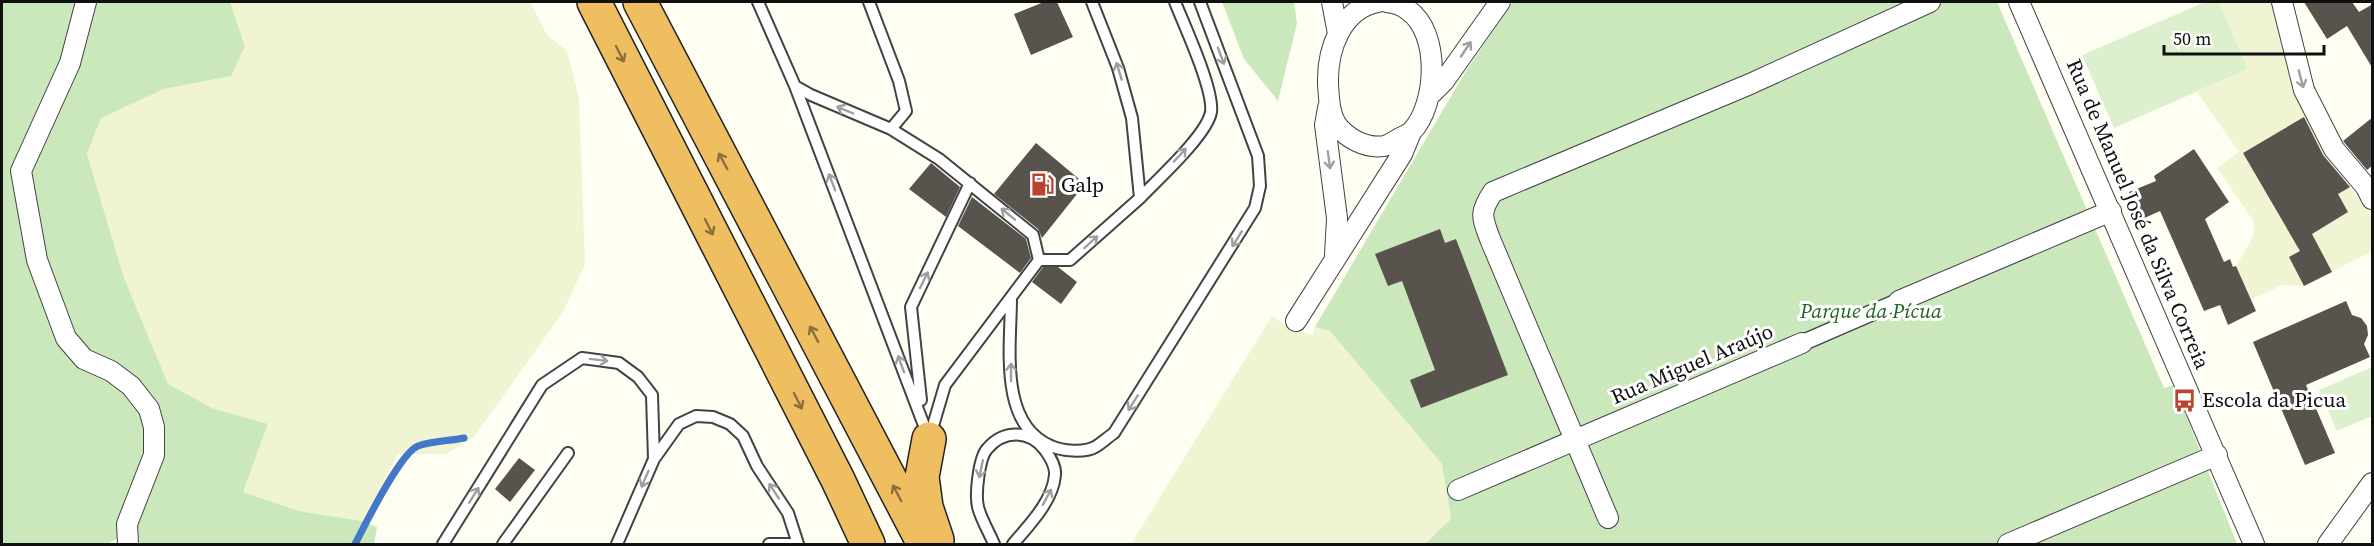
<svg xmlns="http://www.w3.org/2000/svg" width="2374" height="546" font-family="'Source Serif 4',serif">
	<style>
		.farmland { fill: #f0f4d3 }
		.green { fill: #cbe8bd }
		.pitch { fill: #ddf0ce }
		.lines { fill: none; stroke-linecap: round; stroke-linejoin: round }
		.stream { stroke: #4378c8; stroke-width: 7 }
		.building { fill: #58534c }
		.service-casing { stroke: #434343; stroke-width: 14 }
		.pedestrian-casing { stroke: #434343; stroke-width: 18 }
		.minor-casing { stroke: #434343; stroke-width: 22 }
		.motorway-casing { stroke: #212121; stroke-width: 36 }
		.service { stroke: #fff; stroke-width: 10 }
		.pedestrian { stroke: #fff; stroke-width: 15 }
		.minor { stroke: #fff; stroke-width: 20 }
		.motorway { stroke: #eebe61; stroke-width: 33 }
		.oneway { stroke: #9f9f9f }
		.oneway2 { stroke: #8a703d }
		.labels { text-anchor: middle; stroke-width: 6; stroke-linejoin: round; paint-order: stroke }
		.poi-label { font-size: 21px; fill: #101010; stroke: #fff; text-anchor: start }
		.street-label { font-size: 21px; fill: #101010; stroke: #fff }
		.park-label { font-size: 21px; font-style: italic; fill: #226522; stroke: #fff }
	</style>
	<rect width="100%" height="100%" fill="#fefef3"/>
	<path class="farmland" d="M230,2H530L547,35L567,51L579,98L585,264L563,312L474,437L446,454H398L362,521L299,511L243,492L268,424L212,408L168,385L124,278L87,154L101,118L164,89L231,76L245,46Z
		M2219,2H2272L2299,93L2308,115L2350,187L2372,218V251L2304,286L2282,285L2248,301V292L2236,266L2253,237L2254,222L2217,168L2239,152L2197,92L2248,69Z
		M1272,316L1292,330L1313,335L1315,327L1330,331L1442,464L1451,519L1425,544H1131Z"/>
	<path class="green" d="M2,2H230L245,46L231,76L164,89L101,118L87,154L124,278L168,384L212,408L268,424L243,492L299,511L362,521L377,527L374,544H140L136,530L106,544H2Z
		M1222,2H1294L1297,23L1278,101L1244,59Z
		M1513,2H1997L2164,388L2174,385L2237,544H1425L1451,519L1442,464L1330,331L1315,327L1466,71Z"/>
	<path class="pitch" d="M2205,2H2219L2248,69L2114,128L2082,55Z
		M2372,367V416L2337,431L2319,390Z"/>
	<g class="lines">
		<path class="stream" d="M355,544C365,525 400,453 418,446C432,441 449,441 464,438"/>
	</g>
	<path class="building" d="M1044,2H1057L1073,37L1031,55L1014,14Z
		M2304,2H2352L2359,12L2373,4V69L2347,26L2327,39Z
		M2304,117L2323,155L2350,187L2338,194L2348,212L2312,234L2332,272L2304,286L2289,257L2300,251L2243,153Z
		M2373,117V165L2367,170L2343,141Z
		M1036,143L1085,184L1042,238L1038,229L994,194Z
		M2194,149L2229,202L2205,219L2224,262L2230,259L2233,267L2236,266L2256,311L2228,325L2220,305L2204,311L2160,211L2140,220L2129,192L2156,181L2154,176Z
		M931,163L960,187L946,217L909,189Z
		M972,197L1026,239L1031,258L1020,273L958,226Z
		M1440,229L1445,243L1456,239L1508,375L1421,408L1410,380L1435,370L1402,281L1388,286L1375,254Z
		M1043,267H1058L1077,282L1061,304L1032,282Z
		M2346,301L2352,315L2361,318L2367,326L2368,335L2364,344L2370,357L2306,385L2335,453L2305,465L2253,342Z
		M519,458L535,470L510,502L495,489Z"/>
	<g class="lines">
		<defs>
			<path id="service" d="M758,2L795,86L928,436
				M869,2L899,81L906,111L891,129
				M795,86L811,95L891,129L939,159L1033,235L1039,260
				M1140,198C1157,180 1207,135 1211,112C1214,89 1184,25 1175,2
				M1039,260H1070L1140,198L1132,118L1118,68L1092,2
				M1011,298C1011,345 998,424 1051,446C1062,451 1084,453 1095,447C1102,443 1108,437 1114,433L1255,208L1260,186L1258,156L1200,2
				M921,400L911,307L970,183
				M930,436L945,385L1039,260
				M443,544L542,385L582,358L619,363L638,377L652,395L654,459
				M503,544L568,453
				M617,544L654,459L679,424L696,416L713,417L730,424L743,436L757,466L788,513L798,544
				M769,544H798
				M994,544C989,532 981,519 978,507C975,494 979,458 987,449C1004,429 1030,430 1045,450C1050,457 1056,466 1055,475C1053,501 1029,525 1013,544"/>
			<path id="pedestrian" d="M1802,343L1899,301"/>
			<path id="minor" d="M86,2L70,63L21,171L37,260L66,338L84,359L111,371L131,386L149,409L154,427V455L127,524L128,544
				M1332,2L1338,34
				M1378,2C1341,9 1327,50 1328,84C1329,97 1329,112 1336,124C1346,138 1366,149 1384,146C1389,145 1395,141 1400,138C1404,136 1409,134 1412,131C1437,104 1441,33 1408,10C1402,5 1395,3 1387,2
				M2019,2L2254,544
				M2282,2L2304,90L2334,149L2366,187L2372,199
				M1430,95L1444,81L1500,2
				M1328,108L1325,125L1337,218L1335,255
				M1899,301L2111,211
				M1296,321L1402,154L1411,132
				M1458,490L1802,343
				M1608,518L1490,239C1482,217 1479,213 1493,192L1750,84L1930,2
				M2008,544L2217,455
				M2328,544L2372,483"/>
			<path id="motorway" d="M594,2L838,480L868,544
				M640,2L924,544
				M929,439L922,477L926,507L937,540"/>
		</defs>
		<use href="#service" class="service-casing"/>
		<use href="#pedestrian" class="pedestrian-casing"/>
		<use href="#minor" class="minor-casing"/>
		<use href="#motorway" class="motorway-casing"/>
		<use href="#service" class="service"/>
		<use href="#pedestrian" class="pedestrian"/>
		<use href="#minor" class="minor"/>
		<use href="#motorway" class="motorway"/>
	</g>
	<defs><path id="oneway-shaft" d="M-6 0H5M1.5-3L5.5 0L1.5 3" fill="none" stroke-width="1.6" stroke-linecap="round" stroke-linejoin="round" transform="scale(1.5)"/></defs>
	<g class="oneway">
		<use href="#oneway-shaft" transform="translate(1466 49) rotate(-56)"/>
		<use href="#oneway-shaft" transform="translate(1221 56) rotate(69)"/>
		<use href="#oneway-shaft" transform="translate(1119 71) rotate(-107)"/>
		<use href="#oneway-shaft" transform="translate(2301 79) rotate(75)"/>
		<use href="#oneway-shaft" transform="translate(845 110) rotate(-157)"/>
		<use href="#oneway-shaft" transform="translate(1180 155) rotate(-47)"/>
		<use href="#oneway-shaft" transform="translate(1329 160) rotate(82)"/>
		<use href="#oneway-shaft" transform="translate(832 182) rotate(-111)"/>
		<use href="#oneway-shaft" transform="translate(1008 214) rotate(-141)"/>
		<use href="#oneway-shaft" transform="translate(1237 239) rotate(122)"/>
		<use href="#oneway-shaft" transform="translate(1091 242) rotate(-42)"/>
		<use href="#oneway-shaft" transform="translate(924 280) rotate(-64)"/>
		<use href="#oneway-shaft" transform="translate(599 360) rotate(7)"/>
		<use href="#oneway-shaft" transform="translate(901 364) rotate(-110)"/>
		<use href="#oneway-shaft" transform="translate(1011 372) rotate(-90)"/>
		<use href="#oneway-shaft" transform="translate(1133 403) rotate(122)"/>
		<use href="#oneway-shaft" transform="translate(981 469) rotate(102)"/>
		<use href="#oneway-shaft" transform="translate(645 479) rotate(113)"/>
		<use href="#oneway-shaft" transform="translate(774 491) rotate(-123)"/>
		<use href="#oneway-shaft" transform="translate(474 495) rotate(-58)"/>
		<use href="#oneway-shaft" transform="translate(1047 497) rotate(-62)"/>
	</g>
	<g class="oneway2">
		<use href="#oneway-shaft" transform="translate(620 54) rotate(63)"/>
		<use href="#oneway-shaft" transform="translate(723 161) rotate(-118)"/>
		<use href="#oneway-shaft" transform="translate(709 227) rotate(63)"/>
		<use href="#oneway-shaft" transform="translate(814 334) rotate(-118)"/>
		<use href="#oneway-shaft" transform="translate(798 401) rotate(63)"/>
		<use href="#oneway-shaft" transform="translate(897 493) rotate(-118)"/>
	</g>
	<defs>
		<symbol id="fuel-bare" viewBox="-9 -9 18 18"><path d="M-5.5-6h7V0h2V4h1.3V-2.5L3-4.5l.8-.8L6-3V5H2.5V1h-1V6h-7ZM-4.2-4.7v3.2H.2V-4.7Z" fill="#ba432d" stroke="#fff" stroke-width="2.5" paint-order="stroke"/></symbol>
		<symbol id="bus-bare" viewBox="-9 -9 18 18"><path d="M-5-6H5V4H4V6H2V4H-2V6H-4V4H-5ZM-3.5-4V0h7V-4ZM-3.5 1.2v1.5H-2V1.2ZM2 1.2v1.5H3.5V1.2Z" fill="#ba432d" stroke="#fff" stroke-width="2.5" paint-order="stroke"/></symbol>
	</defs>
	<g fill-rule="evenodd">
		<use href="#fuel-bare" x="1026" y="168" width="33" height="33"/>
		<use href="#bus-bare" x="2168" y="384" width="33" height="33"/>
	</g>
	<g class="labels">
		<g class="poi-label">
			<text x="1061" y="192">Galp</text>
			<text x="2202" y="407">Escola da Picua</text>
		</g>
		<g class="street-label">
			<text transform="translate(2138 214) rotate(67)" y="7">Rua de Manuel José da Silva Correia</text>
			<text transform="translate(1692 364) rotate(-23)" y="7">Rua Miguel Araújo</text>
		</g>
		<g class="park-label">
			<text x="1871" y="318">Parque da Pícua</text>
		</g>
	</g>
	<rect width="2374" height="546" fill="none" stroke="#101010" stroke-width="6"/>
	<path d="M2164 45v9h160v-9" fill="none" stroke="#101010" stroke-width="3"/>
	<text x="2173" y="45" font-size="18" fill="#101010" stroke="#ffffff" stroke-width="4.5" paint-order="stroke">50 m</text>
</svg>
